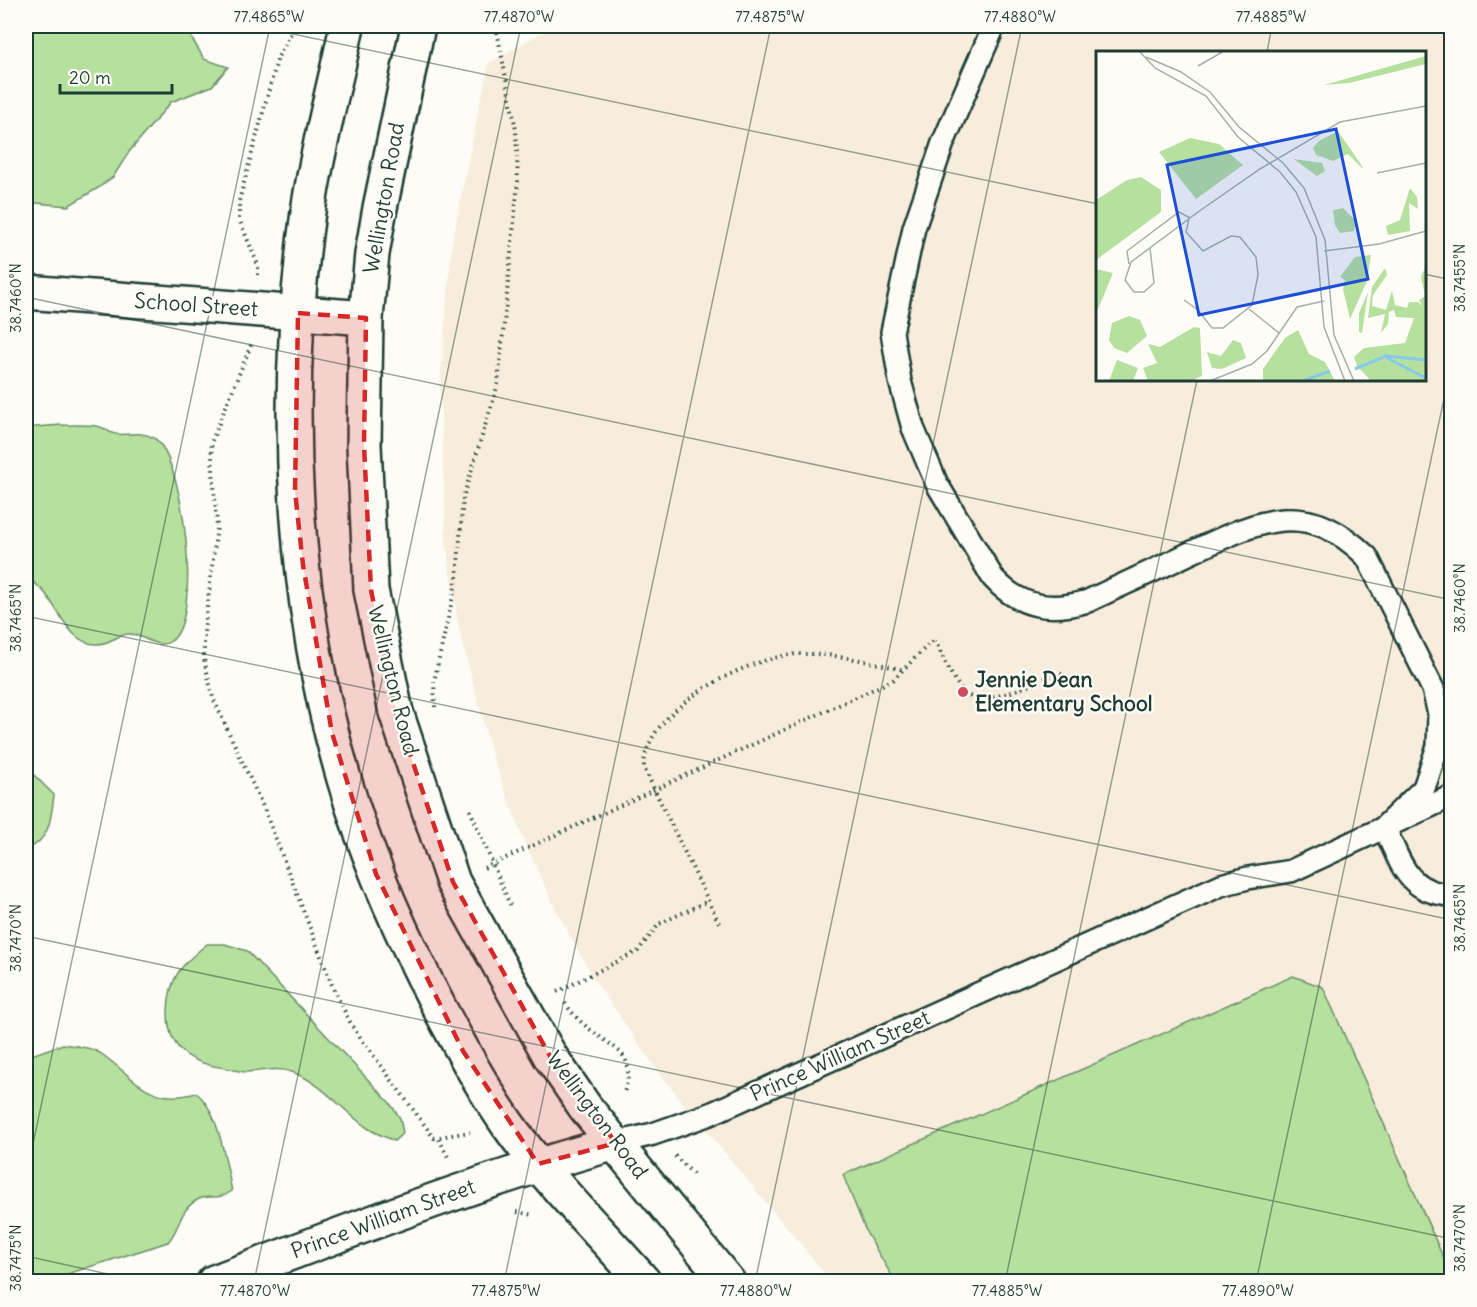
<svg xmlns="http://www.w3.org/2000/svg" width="1477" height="1307" font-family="Delius,sans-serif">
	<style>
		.built { fill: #f8eddc; fill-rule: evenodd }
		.green { fill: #b6e09d; stroke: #6a8e68; stroke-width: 1.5 }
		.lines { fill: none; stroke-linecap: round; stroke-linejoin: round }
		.lane-casing { stroke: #1f3d34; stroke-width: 26 }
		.street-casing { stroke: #1f3d34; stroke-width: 38 }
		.secondary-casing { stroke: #1f3d34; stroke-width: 38 }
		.path { stroke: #1f3d34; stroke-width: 4; stroke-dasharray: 1.5 4.5; stroke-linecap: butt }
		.lane { stroke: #fdfcf7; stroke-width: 21 }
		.street { stroke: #fdfcf7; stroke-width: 33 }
		.secondary { stroke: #fdfcf7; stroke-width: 33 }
		.marked { fill: #d62828; fill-opacity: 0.2; stroke: #d62828; stroke-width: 4.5; stroke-dasharray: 12 8; stroke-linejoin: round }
		.ticks { fill: none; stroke: #1f3d34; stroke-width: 1.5; stroke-opacity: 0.45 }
		.poi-dot { fill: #d1495b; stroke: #fdfcf7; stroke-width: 2 }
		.labels { text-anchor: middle; stroke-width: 5; stroke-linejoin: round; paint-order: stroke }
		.street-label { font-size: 21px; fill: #1f3d34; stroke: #fdfcf7 }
		.poi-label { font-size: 21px; font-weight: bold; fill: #1f3d34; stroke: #fdfcf7; text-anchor: start }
		.inset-river { fill: none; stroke: #88c8e9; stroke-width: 3 }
		.inset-road { fill: none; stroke: #a4b0a9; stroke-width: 1.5 }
		.view { fill: #1d4ed8; fill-opacity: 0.15; stroke: #1d4ed8; stroke-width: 3 }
		.inset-edge { fill: none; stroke: #1f3d34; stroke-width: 3 }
		.neatline { fill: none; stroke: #1f3d34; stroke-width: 2 }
		.ticks-label { font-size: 15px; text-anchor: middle; fill: #1f3d34 }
	</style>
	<rect width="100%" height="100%" fill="#fdfcf7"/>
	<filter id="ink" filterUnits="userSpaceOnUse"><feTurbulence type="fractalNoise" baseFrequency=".0167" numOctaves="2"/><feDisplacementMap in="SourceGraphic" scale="12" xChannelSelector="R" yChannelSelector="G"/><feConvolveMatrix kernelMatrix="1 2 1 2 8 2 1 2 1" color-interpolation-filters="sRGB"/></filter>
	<g filter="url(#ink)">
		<path class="built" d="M553,26H1451V1281H831L661,1076L595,981L554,906L522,836L492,755L459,629L446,543L440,383L452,243L472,141L489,63ZM1098,52H1424V380H1098Z"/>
		<path class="green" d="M26,26H192L191,37L204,59L228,67L212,86L171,102L129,152L113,177L98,188L68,206L26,202Z
			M62,425C74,426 92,423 103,428C107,430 109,433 115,434C129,436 140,430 154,438C184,457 203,620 171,641C157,651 142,633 128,634C117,635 109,644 98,644C70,645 60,611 45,593C39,586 31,581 26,574V430L35,427Z
			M26,767L54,795C51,819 50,840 26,850Z
			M207,944H225L247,951L389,1102L400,1118L403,1133L394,1141C386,1137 377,1134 369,1129C343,1112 323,1083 292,1072C276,1067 264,1071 247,1072C240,1072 232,1069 225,1068C190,1063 167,1050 168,1011C169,977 181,965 207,944Z
			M1293,976L1323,987L1451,1275V1281H895L867,1234L843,1175Z
			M63,1044C76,1046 92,1047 103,1055C136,1079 150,1106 196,1093C219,1109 226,1165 232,1191C217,1202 209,1193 197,1200C179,1210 180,1229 168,1242L45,1281H26V1057Z"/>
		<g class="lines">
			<defs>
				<path id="lane" d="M994,26L943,143L914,228L892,332L900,381L913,428L937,484L993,578C1020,608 1051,612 1088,601C1122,585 1155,570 1188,554C1256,522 1305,495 1367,557L1433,689L1439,714L1438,746L1424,788L1384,827
					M1384,827C1401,862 1406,893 1452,895
					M616,1143L653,1134L710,1114L1221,885L1248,878L1291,871L1452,796"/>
				<path id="street" d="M26,292L366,318"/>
				<path id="secondary" d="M347,26C334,88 317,149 308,212C281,406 292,618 352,805C375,876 406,944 441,1011C461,1048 482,1087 506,1122C546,1179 598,1230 644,1282
					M418,26L380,208L372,254L366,318L364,445L371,590L396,712L453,882L550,1056L585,1107L728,1282
					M214,1282C347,1232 479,1180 616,1143"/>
			</defs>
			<use href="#lane" class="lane-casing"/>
			<use href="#street" class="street-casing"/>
			<use href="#secondary" class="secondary-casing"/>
			<path class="path" d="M258,275V265L239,219V201L278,57L295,26
				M251,345L211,443L217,526L204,633V659L213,698L265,811L334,990L352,1026L434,1138L470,1132
				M435,707L434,681L457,578L463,498L498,384L518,182L516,130L496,26
				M470,810L510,905
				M484,868L893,680L934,639C943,656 951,679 965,693C982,710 1038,681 1057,673L1066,675L1073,689
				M719,923L644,768C642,710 750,655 800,654C834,653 871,662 904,670
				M557,992L638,951L659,924L708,901
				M565,1003C571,1012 578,1020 587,1027C615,1050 639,1053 623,1095
				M439,1139L448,1157
				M675,1156L695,1176
				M517,1212L533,1215"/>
			<use href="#lane" class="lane"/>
			<use href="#street" class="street"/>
			<use href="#secondary" class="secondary"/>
		</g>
	</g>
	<path class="marked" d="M298,313L366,318L364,445L371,590L396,712L453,882L550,1056L616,1143L538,1164L463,1051L376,874L332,733L303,565L295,491Z"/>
	<path class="ticks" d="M255,26L1098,204M1267,52L1272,26M1424,274L1452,280M26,297L1452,600M26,616L1452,920M26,936L1452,1239M26,1177L270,26M26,1256L144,1282M254,1282L521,26M504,1282L771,26M755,1282L1022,26M1005,1282L1197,380M1256,1282L1452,361"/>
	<circle class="poi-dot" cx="963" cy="692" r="6"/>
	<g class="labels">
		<g class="street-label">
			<text transform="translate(384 198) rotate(-80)" y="7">Wellington Road</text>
			<text transform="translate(196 305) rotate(4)" y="7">School Street</text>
			<text transform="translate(393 680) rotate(76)" y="7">Wellington Road</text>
			<text transform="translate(840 1056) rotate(-24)" y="7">Prince William Street</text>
			<text transform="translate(597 1115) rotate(53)" y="7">Wellington Road</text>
			<text transform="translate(383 1219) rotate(-20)" y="7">Prince William Street</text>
		</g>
		<g class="poi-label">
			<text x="975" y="687">Jennie Dean<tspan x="975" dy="24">Elementary School</tspan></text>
		</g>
	</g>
	<g transform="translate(1096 51)">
		<rect width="330" height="330" fill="#fdfcf7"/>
		<path d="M330,5V13L253,32L228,34ZM242,80L266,115L267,118L252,103L237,110L220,104L217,97L223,90ZM94,87L123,93L147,114L100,148L63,101ZM198,108L226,112L229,120L221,125ZM45,126L65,139V161L0,209V149L31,129ZM314,137L321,146L322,158L313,152L314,180L292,184L290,175L304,169ZM247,157L260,170L258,180L244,182L239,174L237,159ZM275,204L271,230L254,268L247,238L249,229L244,226L259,206ZM330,214V330H275L261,315L258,306L268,297L309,292L318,267L300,266L298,259L293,261L292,273L285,282L289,263L272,267L276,236L289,217L291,224L277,244L276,255L290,259L296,240L299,254L311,257L313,251H322L326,255L323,249L329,245L325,226ZM0,218L17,222L0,263ZM272,241L266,282L263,281V262ZM33,265L44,269L51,285L31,302L18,297L13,289L16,272ZM98,276L104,277L106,325L94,330H52L47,317L61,312L52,293L64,296ZM202,279L213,303L229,311L239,330H167V318L178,302L189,287ZM137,289L145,292L150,307L126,318L116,317L111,301L125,305ZM21,309L42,317L37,330H13Z" fill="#b6e09d"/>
		<path class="inset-river" d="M291,307L330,327M259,318L290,305L330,309M207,330L234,320"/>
		<path class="inset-road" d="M43,0L59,17L110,45L142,86L184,121L200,141L220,186L228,276L249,330M50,6L85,21L114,41L143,76L187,112L208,137L229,189L238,284L258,330M102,15L128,0M281,122L330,112M54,197L58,232L48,241H38L29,229L35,211L102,161L164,118L244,71L330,55M228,200L283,193L330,180M33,213L31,200L83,161L94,167M88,249L102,259L116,277H127L156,254L162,224L160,206L144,186L135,185L107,200L90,181L93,168M153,258L183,282M114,330L156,313L171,300L201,256L228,250"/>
		<path class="view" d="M240,78L272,228L103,264L71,114Z"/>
		<rect width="330" height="330" class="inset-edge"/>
	</g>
	<rect width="1477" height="1307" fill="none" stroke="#fdfcf7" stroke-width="66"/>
	<path d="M60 84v9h112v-9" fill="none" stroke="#1f3d34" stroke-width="3"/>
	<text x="69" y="84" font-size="18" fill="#1f3d34" stroke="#fdfcf7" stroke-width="4.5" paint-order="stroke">20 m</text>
	<rect x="33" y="33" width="1411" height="1241" class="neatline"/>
	<g class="ticks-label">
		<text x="269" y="22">77.4865°W</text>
		<text x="519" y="22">77.4870°W</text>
		<text x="770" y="22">77.4875°W</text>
		<text x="1020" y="22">77.4880°W</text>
		<text x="1271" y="22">77.4885°W</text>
		<text transform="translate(1460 278) rotate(-90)" y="5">38.7455°N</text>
		<text transform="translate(16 298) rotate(-90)" y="5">38.7460°N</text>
		<text transform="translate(1460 598) rotate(-90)" y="5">38.7460°N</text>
		<text transform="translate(16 618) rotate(-90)" y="5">38.7465°N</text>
		<text transform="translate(1460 918) rotate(-90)" y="5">38.7465°N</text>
		<text transform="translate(16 938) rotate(-90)" y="5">38.7470°N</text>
		<text transform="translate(1460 1238) rotate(-90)" y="5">38.7470°N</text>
		<text transform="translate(16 1258) rotate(-90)" y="5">38.7475°N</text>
		<text x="255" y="1296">77.4870°W</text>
		<text x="506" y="1296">77.4875°W</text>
		<text x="756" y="1296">77.4880°W</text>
		<text x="1007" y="1296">77.4885°W</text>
		<text x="1258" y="1296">77.4890°W</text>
	</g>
</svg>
